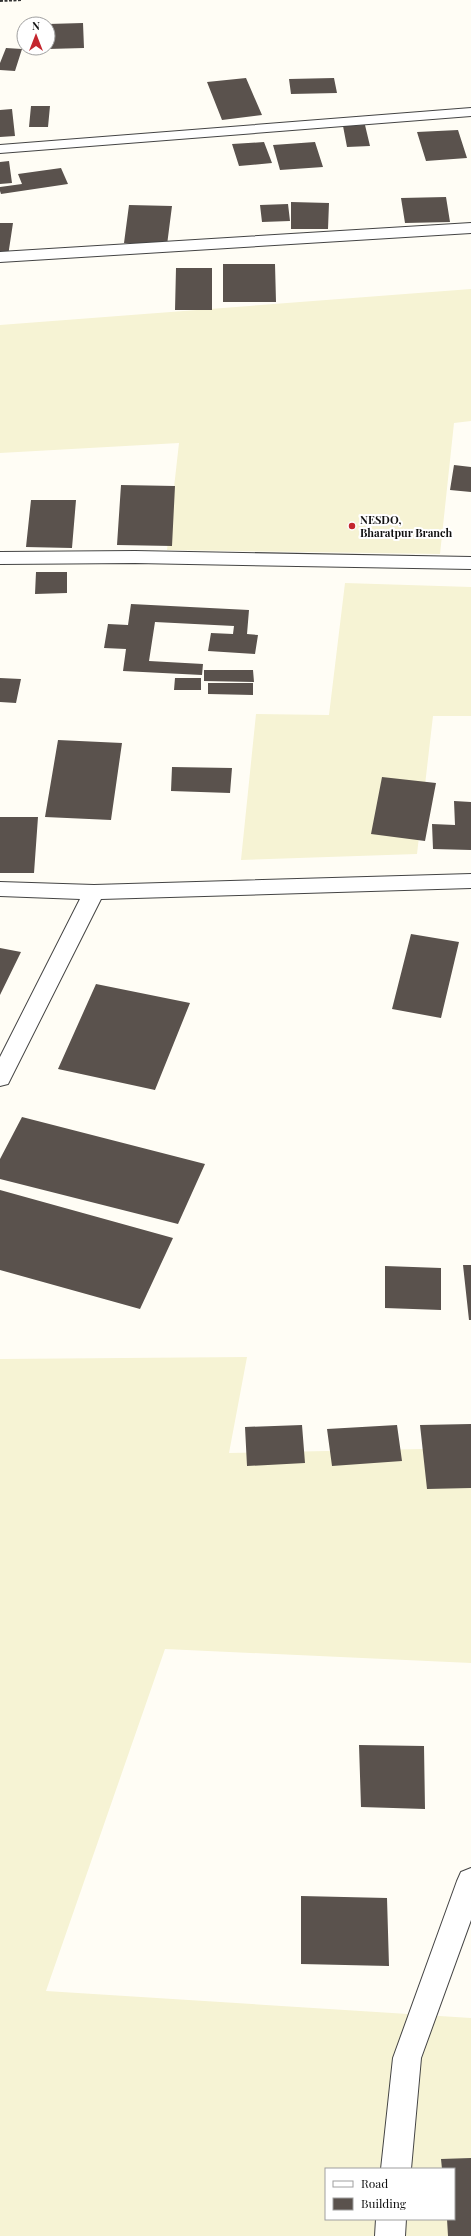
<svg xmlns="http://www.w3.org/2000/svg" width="471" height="2236" font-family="'Playfair Display',serif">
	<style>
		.farmland { fill: #f6f3d4; fill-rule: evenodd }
		.building { fill: #5a524d }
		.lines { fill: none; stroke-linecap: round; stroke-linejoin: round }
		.minor-casing { stroke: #444; stroke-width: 2 }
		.path { stroke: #333; stroke-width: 2; stroke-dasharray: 3 1.5; stroke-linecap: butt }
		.minor { fill: #fff; fill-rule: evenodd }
		.poi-dot { fill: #c4262e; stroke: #fff; stroke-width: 1.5 }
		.labels { text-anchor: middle; stroke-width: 4; stroke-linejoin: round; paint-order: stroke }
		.poi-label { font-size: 11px; font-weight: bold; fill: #111; stroke: #fff; text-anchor: start }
	</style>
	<rect width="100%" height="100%" fill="#fffdf5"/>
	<path class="farmland" d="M471,289V421L454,423L440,554L167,550L179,443L0,453V325Z
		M345,583L471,587V716H433L417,854L241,860L256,714L329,715Z
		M247,1357L229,1453L471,1448V1663L165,1649L46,1991L471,2018V2236H0V1359ZM326,2169H454V2219H326Z"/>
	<path class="building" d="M83,23L84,48L48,49V24Z
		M6,48L22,49L15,71L0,70V63Z
		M246,78L262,115L222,120L207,82Z
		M334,78L337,93L291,94L289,79Z
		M31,106H50L48,127H29Z
		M12,109L15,136L0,137V110Z
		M365,125L370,146L347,147L343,126Z
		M458,130L467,158L426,161L417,132Z
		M264,142L272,163L239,166L232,144Z
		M315,142L323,167L280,170L273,145Z
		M9,161L12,183L0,184V162Z
		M61,168L68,184L1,194L0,191V187L22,184L18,174Z
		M446,197L450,222L405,223L401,198Z
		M291,202L329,203L328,229H291Z
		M288,204L290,221L262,222L260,205Z
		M129,205L172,206L167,245L124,243Z
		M0,223H13L8,256H0Z
		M223,264H275L276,302H223Z
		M176,268H212V310H175Z
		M454,465L471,467V492L450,490Z
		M121,485L175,486L172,546L117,545Z
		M31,500H76L72,548L26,547Z
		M36,572H67V593L35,594Z
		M131,604L249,610L247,634L258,635L255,654L208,651L211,633L233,634L234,626L155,622L149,661L203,664L202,675L123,671L126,649L104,648L108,624L128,625Z
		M204,670H253L254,682L204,681Z
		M0,678L21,679L16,703L0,702Z
		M175,678H201V690H174Z
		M208,683H253V695L208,694Z
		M58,740L122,743L111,820L45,817Z
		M172,767L232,768L230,793L171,791Z
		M382,777L436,783L425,841L371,834Z
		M454,801L471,802V850L433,849L432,824L455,825Z
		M0,817H38L34,873H0Z
		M411,934L459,942L441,1018L392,1009Z
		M0,948L21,952L0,995Z
		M96,984L190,1003L155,1090L58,1069Z
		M22,1117L205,1164L178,1224L0,1179V1159Z
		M0,1190L173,1238L140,1309L0,1270Z
		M463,1265H471V1320H469Z
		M385,1266L441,1268V1310L385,1308Z
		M471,1424V1488L427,1489L420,1425Z
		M302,1425L305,1463L247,1466L245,1427Z
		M397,1425L402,1461L332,1466L327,1429Z
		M359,1745L424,1746L425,1809L361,1807Z
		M301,1896L387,1898L389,1966L301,1964Z
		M471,2158V2236H448L447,2219H454V2169H442L441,2159Z"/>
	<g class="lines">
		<defs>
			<path id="minor" d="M471,108V116L0,153V145Z
				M471,223V233L0,262V252Z
				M135,551L471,557V569L135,563L0,564V552Z
				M471,874V888L101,899L11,1078L8,1084L0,1086V1057L80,899L0,896V882L94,885Z
				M471,1868V1920L421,2058L411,2169H381L393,2058L457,1881L461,1872Z
				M376,2219H406L405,2236H375Z"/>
		</defs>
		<use href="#minor" class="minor-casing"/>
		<path class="path" d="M0,1L22,0"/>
		<use href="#minor" class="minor"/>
	</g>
	<circle class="poi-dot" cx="352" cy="526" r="4"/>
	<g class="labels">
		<g class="poi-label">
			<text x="360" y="524">NESDO,<tspan x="360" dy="13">Bharatpur Branch</tspan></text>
		</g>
	</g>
	<rect x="325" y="2168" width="130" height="52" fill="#ffffff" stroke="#a0a0a0"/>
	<rect x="333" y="2181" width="20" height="6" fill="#ffffff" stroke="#a0a0a0"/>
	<text x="361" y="2188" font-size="12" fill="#111111">Road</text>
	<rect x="333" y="2198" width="20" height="12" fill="#5a524d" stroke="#a0a0a0"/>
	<text x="361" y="2208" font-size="12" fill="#111111">Building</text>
	<g transform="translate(36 36)"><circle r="19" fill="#ffffff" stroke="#a0a0a0"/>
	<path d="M0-3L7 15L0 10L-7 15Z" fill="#c4262e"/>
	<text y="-6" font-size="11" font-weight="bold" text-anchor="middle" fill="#111111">N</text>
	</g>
</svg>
